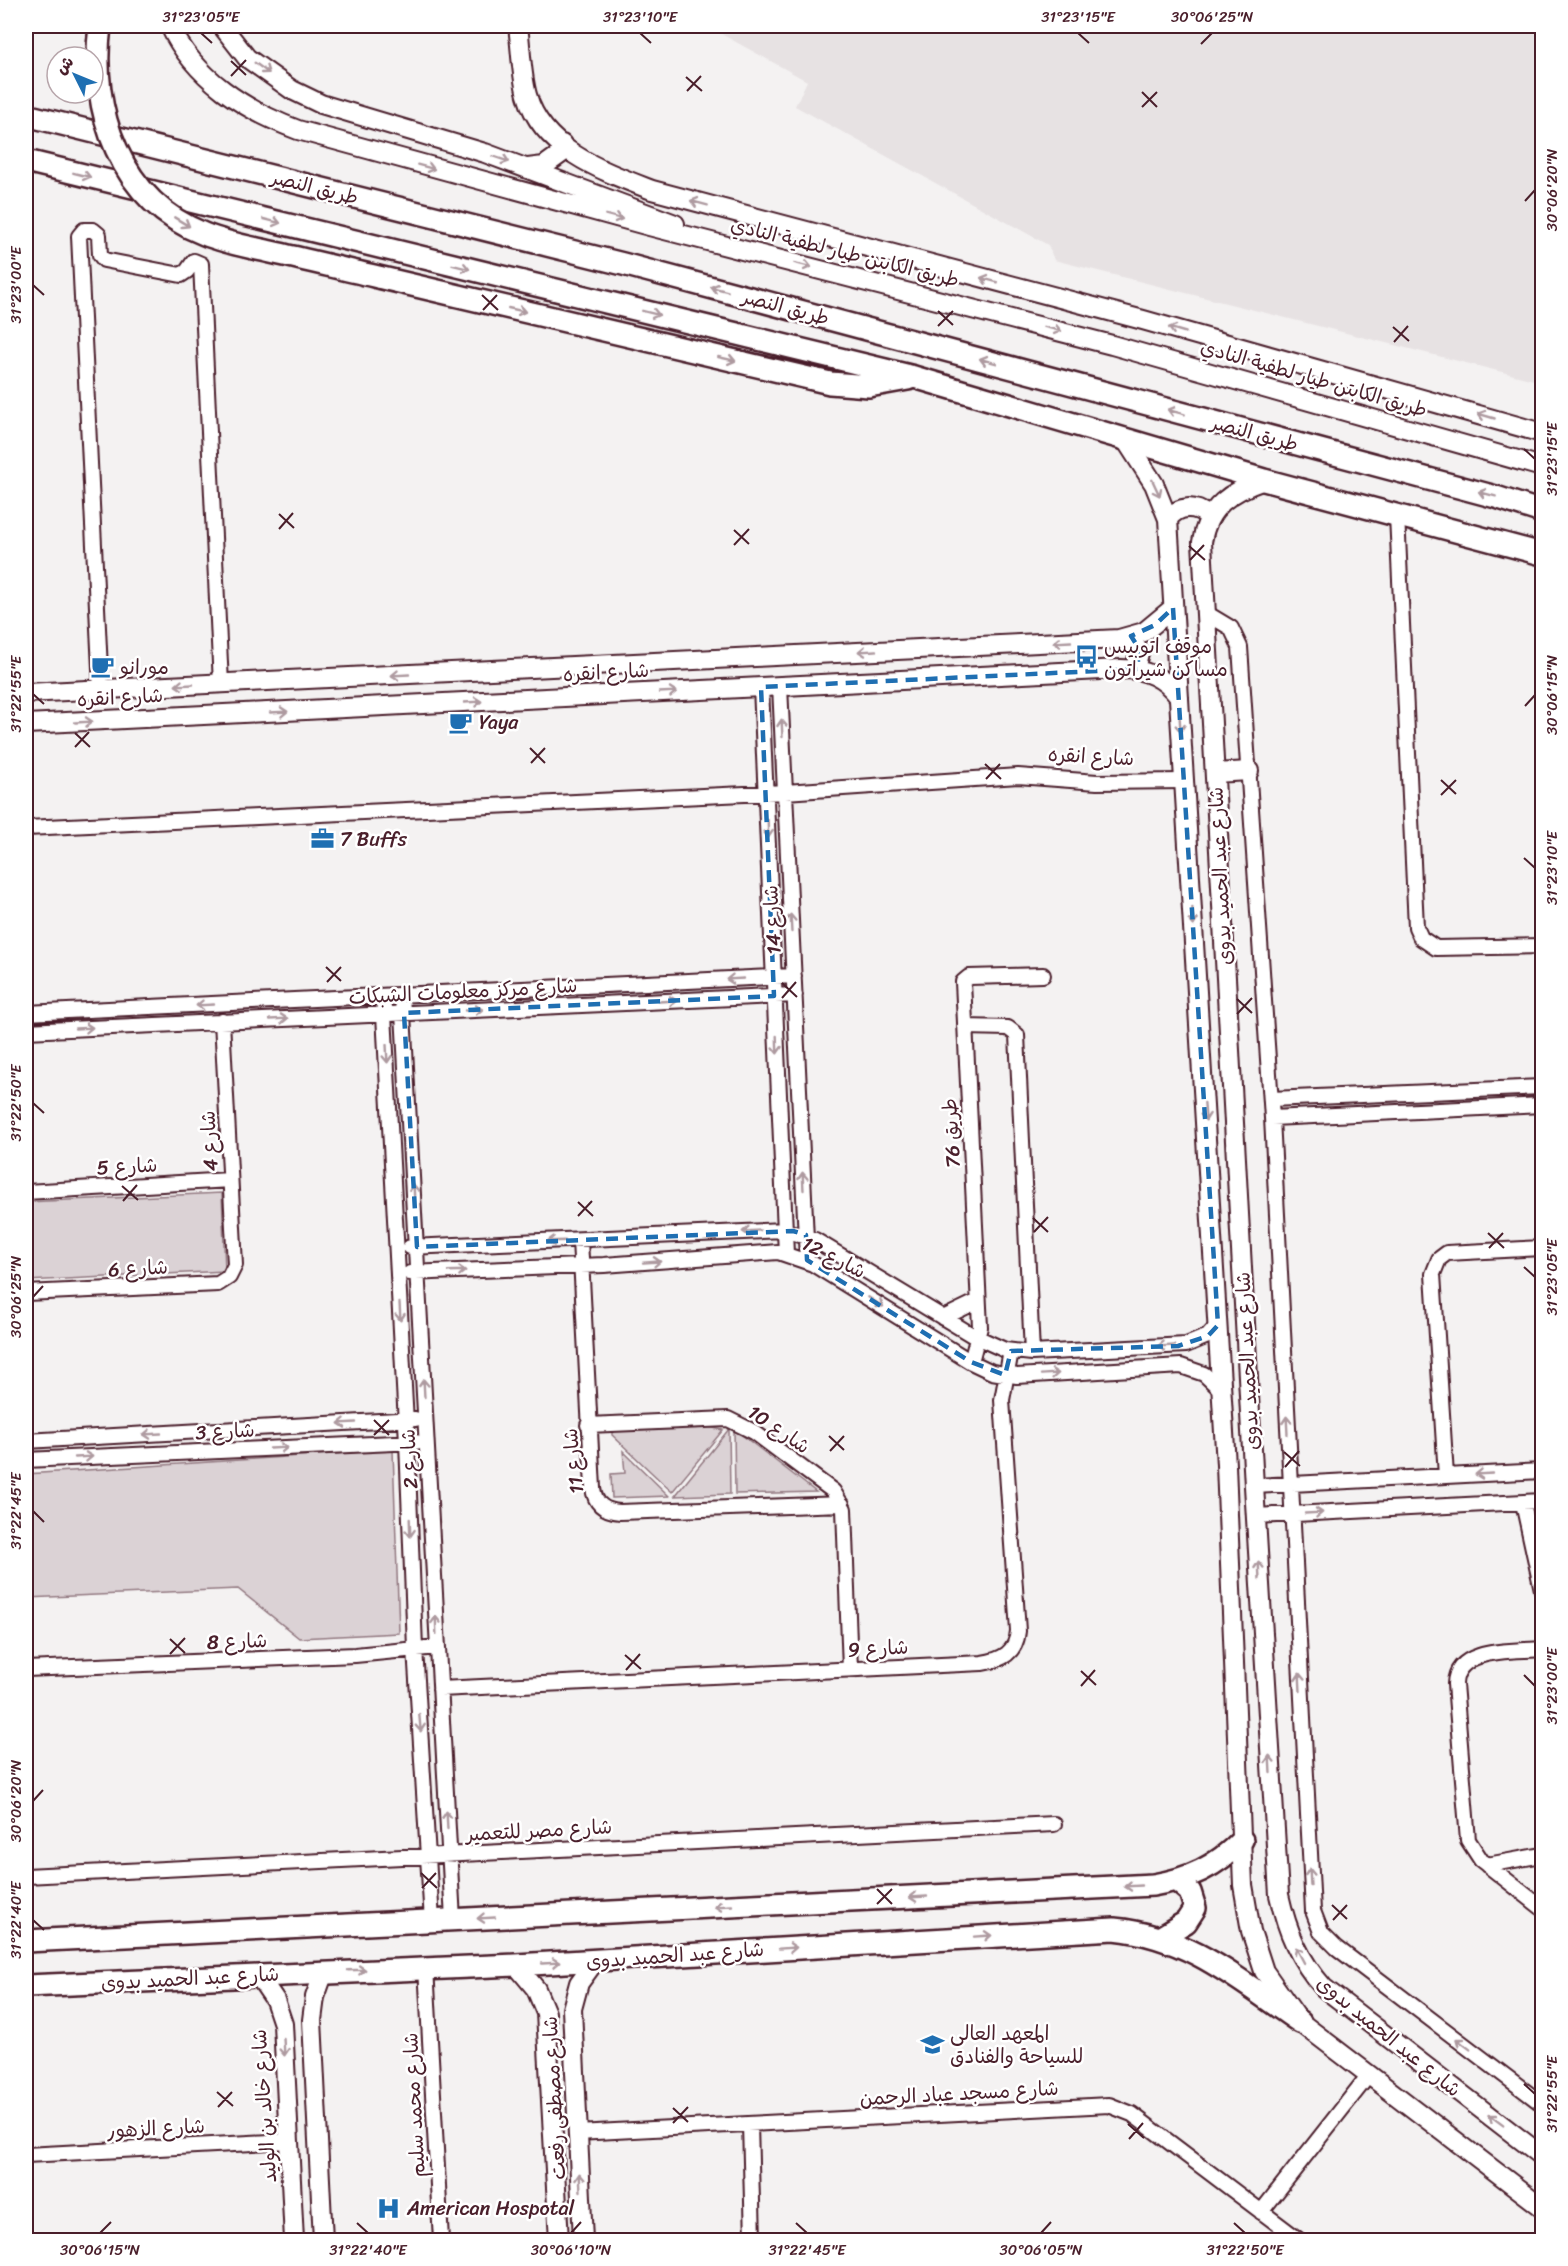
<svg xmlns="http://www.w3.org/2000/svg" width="1568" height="2266" font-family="Sriracha,'Playpen Sans Arabic',sans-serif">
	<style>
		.built { fill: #e7e2e3 }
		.green { fill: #dbd2d5; stroke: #927880; stroke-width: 1.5 }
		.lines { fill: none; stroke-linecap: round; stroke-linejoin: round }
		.street-casing { stroke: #4a1f2b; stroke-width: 18 }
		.secondary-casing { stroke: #4a1f2b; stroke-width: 22 }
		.primary-casing { stroke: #4a1f2b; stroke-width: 26 }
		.street { stroke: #fff; stroke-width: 14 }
		.secondary { stroke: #fff; stroke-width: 18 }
		.primary { stroke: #fff; stroke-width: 21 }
		.primary-bridge-casing { stroke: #4a1f2b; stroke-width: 26; stroke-linecap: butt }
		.primary-bridge { stroke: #fff; stroke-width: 21 }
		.oneway { stroke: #ae9aa0 }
		.marked { fill: none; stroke: #1f6fb2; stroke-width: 4.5; stroke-dasharray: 12 8; stroke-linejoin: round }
		.ticks { fill: none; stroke: #4a1f2b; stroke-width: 2 }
		.labels { text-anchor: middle; stroke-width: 5; stroke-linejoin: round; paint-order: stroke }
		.street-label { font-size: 20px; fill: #4a1f2b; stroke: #fff }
		.poi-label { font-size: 20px; fill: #4a1f2b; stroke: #fff; text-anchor: start }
		.neatline { fill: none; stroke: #4a1f2b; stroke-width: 2 }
		.ticks-label { font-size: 15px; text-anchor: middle; fill: #4a1f2b }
	</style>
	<rect width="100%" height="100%" fill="#f4f2f2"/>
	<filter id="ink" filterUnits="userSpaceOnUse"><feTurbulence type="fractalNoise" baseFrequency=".0167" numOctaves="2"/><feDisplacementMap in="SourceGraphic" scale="12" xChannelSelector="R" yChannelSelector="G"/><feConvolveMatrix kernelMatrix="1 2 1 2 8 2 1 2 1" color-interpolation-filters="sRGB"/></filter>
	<g filter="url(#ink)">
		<path class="built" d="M716,26H1542V382L1054,260L1048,245L795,106L807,81L714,30Z"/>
		<path class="green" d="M222,1193L225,1271L26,1281V1202Z
			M708,1427L723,1430L672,1492L612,1435V1431Z
			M729,1429L730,1494L675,1496Z
			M734,1429L816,1492L735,1494Z
			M393,1450L399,1633L299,1638L238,1589L26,1598V1474Z
			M623,1451L669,1496L612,1498L611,1474L625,1473Z"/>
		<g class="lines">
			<defs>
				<path id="street" d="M1397,515L1416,927L1421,938L1436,948L1542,946
					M1206,613L1231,628L1240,647L1272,1118L1313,1911L1321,1932L1337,1948L1542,2104
					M780,686L807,1260
					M761,687L786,1254
					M101,690L79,236L84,230H93L99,235L100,255L104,260L181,275L187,271L194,261L201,264L221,684
					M26,828L785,792L1018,776L1097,782L1184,781
					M402,995L453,1920
					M383,996L407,1442L415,1648L432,1921
					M26,1013L794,976
					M965,1027L1008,1028L1017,1035L1032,1353
					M26,1031L795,995
					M1271,1099L1542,1087
					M1272,1118L1542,1105
					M26,1192L230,1180
					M580,1240L593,1488C595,1504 604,1511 620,1512L842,1504
					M410,1247L785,1230L815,1240L972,1335L1005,1350L1032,1353L1186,1345L1208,1336L1218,1325
					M410,1273L604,1265L778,1252L813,1264L971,1362L992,1372L1017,1376L1181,1366L1204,1374L1222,1391
					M26,1293L218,1284L229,1277L235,1265L222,1021
					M943,1318L978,1301
					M971,1362L980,1327L963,982L969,977L1043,975
					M588,1425L728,1419L754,1432L833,1491L844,1509L850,1669
					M26,1441L415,1419
					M26,1460L416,1442
					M1446,1476L1433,1274L1439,1259L1447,1253L1542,1248
					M1254,1486L1542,1471
					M1523,1503L1542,1590
					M1256,1516L1542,1501
					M1542,1649C1516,1652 1456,1646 1455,1684L1468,1840L1481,1860L1542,1908
					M26,1669L355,1655L437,1647
					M440,1689L982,1663C1002,1660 1016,1653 1018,1631L1002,1400L1011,1351
					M1487,1865L1542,1855
					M26,1876L1054,1824
					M426,1967L441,2240
					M750,2124L753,2240
					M577,2133L1109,2105L1132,2114L1299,2240
					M26,2155L289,2141
					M1261,2212L1368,2076"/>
				<path id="secondary" d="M170,26C194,78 246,111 298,130L649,226L1112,345L1542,467
					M222,26L247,58L292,90L321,104L485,153L675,224
					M518,26C521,48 521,73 527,95C542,150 605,172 652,190L1143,320L1542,433
					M528,168L544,166L562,153V144
					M1125,439L1154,484L1168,519L1226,1465L1243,1885L1251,1931L1264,1971L1300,2022L1542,2207
					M1264,480C1232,491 1207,506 1202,542L1254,1486L1279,1895C1287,1931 1299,1960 1324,1988L1542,2156
					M1168,519C1179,505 1195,505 1208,516
					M1131,636L1139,653L1135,669
					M26,693L1119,639L1144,632L1173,608
					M26,724L1121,669C1146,669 1164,677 1179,697
					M1215,773L1249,771
					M516,1965L536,1989L546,2013L559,2240
					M258,1975L275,2000L283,2024L294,2240
					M323,2240L312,2020L315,1997L324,1972
					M583,2240L572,2009L579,1983L595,1961"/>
				<path id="primary" d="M26,115L623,264L1496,497L1542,512
					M26,161L914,377L1264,480L1542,554
					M378,277L830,383L869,386L908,379
					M1161,1937L1186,1922L1195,1908L1190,1892L1177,1881
					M26,1941L1153,1885C1189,1879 1216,1867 1242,1840
					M26,1986L516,1965L1114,1929C1189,1936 1240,1981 1300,2022"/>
			</defs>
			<use href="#street" class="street-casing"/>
			<use href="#secondary" class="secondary-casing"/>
			<use href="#primary" class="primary-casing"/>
			<use href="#street" class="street"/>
			<use href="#secondary" class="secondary"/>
			<use href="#primary" class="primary"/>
			<defs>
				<path id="primary-bridge" d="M100,26C89,110 120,201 204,234C226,243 249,247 271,252C307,260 343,269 378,277"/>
			</defs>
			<use href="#primary-bridge" class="primary-bridge-casing"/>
			<use href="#primary-bridge" class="primary-bridge"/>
		</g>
		<defs><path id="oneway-shaft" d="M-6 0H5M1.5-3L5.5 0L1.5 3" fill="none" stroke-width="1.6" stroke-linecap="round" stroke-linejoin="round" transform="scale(1.5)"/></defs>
		<g class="oneway">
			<use href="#oneway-shaft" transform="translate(262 68) rotate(36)"/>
			<use href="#oneway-shaft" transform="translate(501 159) rotate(19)"/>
			<use href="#oneway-shaft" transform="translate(426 167) rotate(15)"/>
			<use href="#oneway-shaft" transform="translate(82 175) rotate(14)"/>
			<use href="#oneway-shaft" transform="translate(699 203) rotate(-165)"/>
			<use href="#oneway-shaft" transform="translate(614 217) rotate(15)"/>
			<use href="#oneway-shaft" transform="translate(272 221) rotate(14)"/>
			<use href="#oneway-shaft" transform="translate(182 222) rotate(31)"/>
			<use href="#oneway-shaft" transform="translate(803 265) rotate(14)"/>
			<use href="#oneway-shaft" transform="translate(461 267) rotate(14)"/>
			<use href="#oneway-shaft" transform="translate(989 280) rotate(-165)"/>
			<use href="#oneway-shaft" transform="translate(719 289) rotate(-165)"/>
			<use href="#oneway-shaft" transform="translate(517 310) rotate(13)"/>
			<use href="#oneway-shaft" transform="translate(651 313) rotate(14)"/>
			<use href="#oneway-shaft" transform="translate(1053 329) rotate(14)"/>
			<use href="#oneway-shaft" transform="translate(1177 330) rotate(-164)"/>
			<use href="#oneway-shaft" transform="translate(727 359) rotate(13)"/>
			<use href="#oneway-shaft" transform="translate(988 361) rotate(-165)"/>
			<use href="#oneway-shaft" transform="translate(1176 412) rotate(-165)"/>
			<use href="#oneway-shaft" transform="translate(1486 416) rotate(-164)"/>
			<use href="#oneway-shaft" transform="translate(1156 488) rotate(65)"/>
			<use href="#oneway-shaft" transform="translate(1487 494) rotate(-165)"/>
			<use href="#oneway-shaft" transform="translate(1062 642) rotate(177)"/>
			<use href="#oneway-shaft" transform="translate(867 651) rotate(177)"/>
			<use href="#oneway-shaft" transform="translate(400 675) rotate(177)"/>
			<use href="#oneway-shaft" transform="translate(184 685) rotate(177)"/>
			<use href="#oneway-shaft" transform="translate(668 692) rotate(-3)"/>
			<use href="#oneway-shaft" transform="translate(473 702) rotate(-3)"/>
			<use href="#oneway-shaft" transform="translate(279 712) rotate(-3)"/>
			<use href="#oneway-shaft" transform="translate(84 722) rotate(-3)"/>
			<use href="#oneway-shaft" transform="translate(1180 723) rotate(86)"/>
			<use href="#oneway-shaft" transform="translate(782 728) rotate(-93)"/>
			<use href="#oneway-shaft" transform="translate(768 829) rotate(88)"/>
			<use href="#oneway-shaft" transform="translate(1193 917) rotate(86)"/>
			<use href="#oneway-shaft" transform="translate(791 923) rotate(-93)"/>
			<use href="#oneway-shaft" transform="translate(735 979) rotate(177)"/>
			<use href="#oneway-shaft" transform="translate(668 1001) rotate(-3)"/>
			<use href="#oneway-shaft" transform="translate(205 1005) rotate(177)"/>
			<use href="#oneway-shaft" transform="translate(474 1010) rotate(-3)"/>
			<use href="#oneway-shaft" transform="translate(279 1019) rotate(-3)"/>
			<use href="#oneway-shaft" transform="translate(84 1028) rotate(-3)"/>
			<use href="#oneway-shaft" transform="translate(777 1045) rotate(88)"/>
			<use href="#oneway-shaft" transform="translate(387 1054) rotate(87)"/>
			<use href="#oneway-shaft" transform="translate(1205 1112) rotate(86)"/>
			<use href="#oneway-shaft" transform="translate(803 1181) rotate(-93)"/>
			<use href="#oneway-shaft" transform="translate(414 1193) rotate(-93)"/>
			<use href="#oneway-shaft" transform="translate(751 1231) rotate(176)"/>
			<use href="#oneway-shaft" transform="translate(556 1241) rotate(178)"/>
			<use href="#oneway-shaft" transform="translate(652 1262) rotate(-4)"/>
			<use href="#oneway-shaft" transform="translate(457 1271) rotate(-2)"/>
			<use href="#oneway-shaft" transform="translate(876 1302) rotate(32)"/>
			<use href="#oneway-shaft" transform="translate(400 1312) rotate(87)"/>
			<use href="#oneway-shaft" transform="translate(1166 1346) rotate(177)"/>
			<use href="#oneway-shaft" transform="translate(1050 1374) rotate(-4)"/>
			<use href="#oneway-shaft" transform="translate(424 1388) rotate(-93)"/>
			<use href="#oneway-shaft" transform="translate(347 1423) rotate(177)"/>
			<use href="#oneway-shaft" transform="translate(1287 1425) rotate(-93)"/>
			<use href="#oneway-shaft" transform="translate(152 1434) rotate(177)"/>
			<use href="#oneway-shaft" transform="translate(279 1448) rotate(-3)"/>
			<use href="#oneway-shaft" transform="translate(84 1457) rotate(-3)"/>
			<use href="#oneway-shaft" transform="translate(1484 1474) rotate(177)"/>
			<use href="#oneway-shaft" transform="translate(1314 1513) rotate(-3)"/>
			<use href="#oneway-shaft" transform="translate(410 1528) rotate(88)"/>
			<use href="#oneway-shaft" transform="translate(1259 1570) rotate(-93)"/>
			<use href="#oneway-shaft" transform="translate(436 1625) rotate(-92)"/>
			<use href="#oneway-shaft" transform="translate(1300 1682) rotate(-93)"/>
			<use href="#oneway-shaft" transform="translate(420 1723) rotate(85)"/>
			<use href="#oneway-shaft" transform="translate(1270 1764) rotate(-93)"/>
			<use href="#oneway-shaft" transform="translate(447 1820) rotate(-93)"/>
			<use href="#oneway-shaft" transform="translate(1310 1877) rotate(-93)"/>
			<use href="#oneway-shaft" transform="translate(1133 1886) rotate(177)"/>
			<use href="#oneway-shaft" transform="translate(918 1897) rotate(177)"/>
			<use href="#oneway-shaft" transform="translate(723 1906) rotate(177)"/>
			<use href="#oneway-shaft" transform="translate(486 1918) rotate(177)"/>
			<use href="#oneway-shaft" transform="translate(983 1936) rotate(-4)"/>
			<use href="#oneway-shaft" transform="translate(788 1948) rotate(-4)"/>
			<use href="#oneway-shaft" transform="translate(1300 1955) rotate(-118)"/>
			<use href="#oneway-shaft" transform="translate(551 1963) rotate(-3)"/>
			<use href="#oneway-shaft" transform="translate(357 1970) rotate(-2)"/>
			<use href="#oneway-shaft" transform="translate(1463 2044) rotate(-143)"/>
			<use href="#oneway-shaft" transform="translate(284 2047) rotate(87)"/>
			<use href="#oneway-shaft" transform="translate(1496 2120) rotate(-143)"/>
			<use href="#oneway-shaft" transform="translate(580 2182) rotate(-93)"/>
		</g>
	</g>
	<path class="marked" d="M1173,608L1218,1325L1208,1336L1178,1346L1011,1351L1005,1375L971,1362L807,1260L806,1235L793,1231L417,1247L404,1013L774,996L761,687L1138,669V647L1131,636L1155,625Z"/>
	<path class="ticks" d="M201,33L212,43M640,33L651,43M1078,33L1089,43M1201,44L1212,33M231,61L246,75M231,76L246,60M686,77L702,91M687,91L701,76M1142,92L1157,107M1142,107L1157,92M1525,201L1535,190M33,285L44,295M482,295L498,310M483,310L497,295M938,311L953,325M938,326L953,311M1393,327L1409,341M1394,342L1408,326M1524,449L1535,459M279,514L294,528M279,529L293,513M734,530L749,544M734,545L749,529M1189,546L1205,560M1190,560L1204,545M33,694L44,704M1525,706L1535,695M75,733L90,747M75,747L89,732M530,748L545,763M531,763L545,748M985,764L1001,779M986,779L1000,764M1441,780L1456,794M1441,795L1456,780M1524,858L1535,868M326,967L341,981M327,982L341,967M782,983L797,997M782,998L796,982M1237,999L1252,1013M1237,1014L1252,998M33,1103L44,1113M122,1186L138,1200M123,1201L137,1185M578,1202L593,1216M578,1216L592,1201M1033,1218L1048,1232M1034,1232L1048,1217M1488,1233L1504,1248M1489,1248L1503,1233M1524,1267L1535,1277M33,1297L43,1286M374,1420L389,1435M374,1435L389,1420M829,1436L844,1450M830,1451L844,1436M1284,1452L1300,1466M1285,1467L1299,1451M33,1511L44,1522M170,1639L185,1653M170,1654L185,1638M625,1655L641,1669M626,1670L640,1654M1081,1671L1096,1685M1524,1675L1535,1686M1081,1686L1095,1670M33,1801L43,1790M421,1873L437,1888M422,1888L436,1873M877,1889L892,1904M877,1904L892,1889M1332,1905L1347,1919M33,1920L44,1930M1333,1920L1347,1905M1524,2084L1535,2094M217,2092L233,2106M218,2107L232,2092M673,2108L688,2122M673,2123L688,2107M1128,2124L1144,2138M1129,2139L1143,2123M357,2223L368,2233M796,2223L807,2233M1234,2223L1245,2233M100,2233L111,2222M571,2233L581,2222M1041,2233L1051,2222"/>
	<defs>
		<symbol id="bus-bare" viewBox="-9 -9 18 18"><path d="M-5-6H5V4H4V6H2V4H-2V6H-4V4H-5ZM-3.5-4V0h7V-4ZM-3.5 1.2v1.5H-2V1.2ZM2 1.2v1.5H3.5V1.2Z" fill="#1f6fb2" stroke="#fff" stroke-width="2.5" paint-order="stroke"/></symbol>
		<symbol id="cafe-bare" viewBox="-9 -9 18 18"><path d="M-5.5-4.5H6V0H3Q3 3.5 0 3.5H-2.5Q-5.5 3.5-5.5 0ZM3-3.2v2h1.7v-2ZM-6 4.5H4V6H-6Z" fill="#1f6fb2" stroke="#fff" stroke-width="2.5" paint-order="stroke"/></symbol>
		<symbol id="office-bare" viewBox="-9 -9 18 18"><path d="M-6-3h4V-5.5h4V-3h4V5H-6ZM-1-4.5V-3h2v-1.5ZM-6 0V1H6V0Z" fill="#1f6fb2" stroke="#fff" stroke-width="2.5" paint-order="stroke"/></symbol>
		<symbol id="university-bare" viewBox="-9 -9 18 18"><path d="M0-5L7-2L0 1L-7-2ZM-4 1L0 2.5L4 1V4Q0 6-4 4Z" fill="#1f6fb2" stroke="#fff" stroke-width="2.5" paint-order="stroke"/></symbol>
		<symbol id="hospital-bare" viewBox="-9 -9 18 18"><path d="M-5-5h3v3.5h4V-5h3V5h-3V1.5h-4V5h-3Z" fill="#1f6fb2" stroke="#fff" stroke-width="2.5" paint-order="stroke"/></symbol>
	</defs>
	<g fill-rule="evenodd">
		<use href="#bus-bare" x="1070" y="640" width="33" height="33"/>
		<use href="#cafe-bare" x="86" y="650" width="33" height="33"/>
		<use href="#cafe-bare" x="444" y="706" width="33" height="33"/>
		<use href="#office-bare" x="306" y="822" width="33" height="33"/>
		<use href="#university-bare" x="916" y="2028" width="33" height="33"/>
		<use href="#hospital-bare" x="372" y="2192" width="33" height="33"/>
	</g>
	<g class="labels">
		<g class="street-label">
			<text transform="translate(315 187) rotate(14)" y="7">طريق النصر</text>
			<text transform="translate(845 252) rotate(14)" y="7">طريق الكابتن طيار لطفية النادي</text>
			<text transform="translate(786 307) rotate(15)" y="7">طريق النصر</text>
			<text transform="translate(1314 378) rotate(16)" y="7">طريق الكابتن طيار لطفية النادي</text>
			<text transform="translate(1255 433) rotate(15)" y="7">طريق النصر</text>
			<text transform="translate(606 672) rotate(-3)" y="7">شارع انقره</text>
			<text transform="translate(120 697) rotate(-3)" y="7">شارع انقره</text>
			<text transform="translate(1091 756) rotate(3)" y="7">شارع انقره</text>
			<text transform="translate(1220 876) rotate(-93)" y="7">شارع عبد الحميد بدوى</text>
			<text transform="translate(772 920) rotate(-93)" y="7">شارع 14</text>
			<text transform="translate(463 991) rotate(-3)" y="7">شارع مركز معلومات الشبكات</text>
			<text transform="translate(951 1133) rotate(-93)" y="7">طريق 76</text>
			<text transform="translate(209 1141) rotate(-93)" y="7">شارع 4</text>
			<text transform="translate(127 1166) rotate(-3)" y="7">شارع 5</text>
			<text transform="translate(834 1257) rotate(27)" y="7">شارع 12</text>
			<text transform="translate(138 1268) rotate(-3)" y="7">شارع 6</text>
			<text transform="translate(1247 1361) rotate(-93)" y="7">شارع عبد الحميد بدوى</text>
			<text transform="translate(779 1429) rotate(34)" y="7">شارع 10</text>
			<text transform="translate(225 1431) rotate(-3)" y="7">شارع 3</text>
			<text transform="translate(409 1459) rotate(-93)" y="7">شارع 2</text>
			<text transform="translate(573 1461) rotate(-96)" y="7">شارع 11</text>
			<text transform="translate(237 1641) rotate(-2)" y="7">شارع 8</text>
			<text transform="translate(878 1648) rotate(-3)" y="7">شارع 9</text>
			<text transform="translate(539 1830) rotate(-3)" y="7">شارع مصر للتعمير</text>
			<text transform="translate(675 1955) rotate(-4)" y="7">شارع عبد الحميد بدوى</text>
			<text transform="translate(190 1978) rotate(-3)" y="7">شارع عبد الحميد بدوى</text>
			<text transform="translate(1389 2036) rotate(39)" y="7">شارع عبد الحميد بدوى</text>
			<text transform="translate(959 2093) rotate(-3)" y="7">شارع مسجد عباد الرحمن</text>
			<text transform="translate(554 2098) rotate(-93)" y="7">شارع مصطفى رفعت</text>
			<text transform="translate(414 2105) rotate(-93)" y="7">شارع محمد سليم</text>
			<text transform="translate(264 2106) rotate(-94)" y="7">شارع خالد بن الوليد</text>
			<text transform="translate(156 2128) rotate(-3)" y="7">شارع الزهور</text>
		</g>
		<g class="poi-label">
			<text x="1104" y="653">موقف اتوبيس<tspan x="1104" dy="23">مساكن شيراتون</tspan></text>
			<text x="120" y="674">مورانو</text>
			<text x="479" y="729">Yaya</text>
			<text x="340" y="846">7 Buffs</text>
			<text x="950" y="2040">المعهد العالى<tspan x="950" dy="23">للسياحة والفنادق</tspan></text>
			<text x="407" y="2215">American Hospotal</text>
		</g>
	</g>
	<rect width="1568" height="2266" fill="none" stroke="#fff" stroke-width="66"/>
	<g transform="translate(75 75) rotate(313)"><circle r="28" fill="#ffffff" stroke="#b7a5aa" stroke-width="1.5"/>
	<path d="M0-4.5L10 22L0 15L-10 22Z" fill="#1f6fb2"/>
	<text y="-9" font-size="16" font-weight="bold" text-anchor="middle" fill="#4a1f2b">ش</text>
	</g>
	<rect x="33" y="33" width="1502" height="2200" class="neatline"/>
	<g class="ticks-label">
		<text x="201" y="22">31°23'05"E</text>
		<text x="640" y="22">31°23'10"E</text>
		<text x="1078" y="22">31°23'15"E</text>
		<text x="1212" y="22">30°06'25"N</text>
		<text transform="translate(1552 190) rotate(-90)" y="5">30°06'20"N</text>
		<text transform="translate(16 285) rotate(-90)" y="5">31°23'00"E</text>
		<text transform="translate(1552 459) rotate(-90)" y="5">31°23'15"E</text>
		<text transform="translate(16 694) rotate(-90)" y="5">31°22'55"E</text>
		<text transform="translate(1552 695) rotate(-90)" y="5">30°06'15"N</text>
		<text transform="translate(1552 868) rotate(-90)" y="5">31°23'10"E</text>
		<text transform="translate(16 1103) rotate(-90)" y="5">31°22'50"E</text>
		<text transform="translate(1552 1277) rotate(-90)" y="5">31°23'05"E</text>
		<text transform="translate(16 1297) rotate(-90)" y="5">30°06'25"N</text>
		<text transform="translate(16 1511) rotate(-90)" y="5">31°22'45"E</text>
		<text transform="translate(1552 1686) rotate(-90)" y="5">31°23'00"E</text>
		<text transform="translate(16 1801) rotate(-90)" y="5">30°06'20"N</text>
		<text transform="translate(16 1920) rotate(-90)" y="5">31°22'40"E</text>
		<text transform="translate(1552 2094) rotate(-90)" y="5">31°22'55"E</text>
		<text x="100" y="2255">30°06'15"N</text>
		<text x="368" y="2255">31°22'40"E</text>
		<text x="571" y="2255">30°06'10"N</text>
		<text x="807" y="2255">31°22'45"E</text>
		<text x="1041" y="2255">30°06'05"N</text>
		<text x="1245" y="2255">31°22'50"E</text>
	</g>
</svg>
